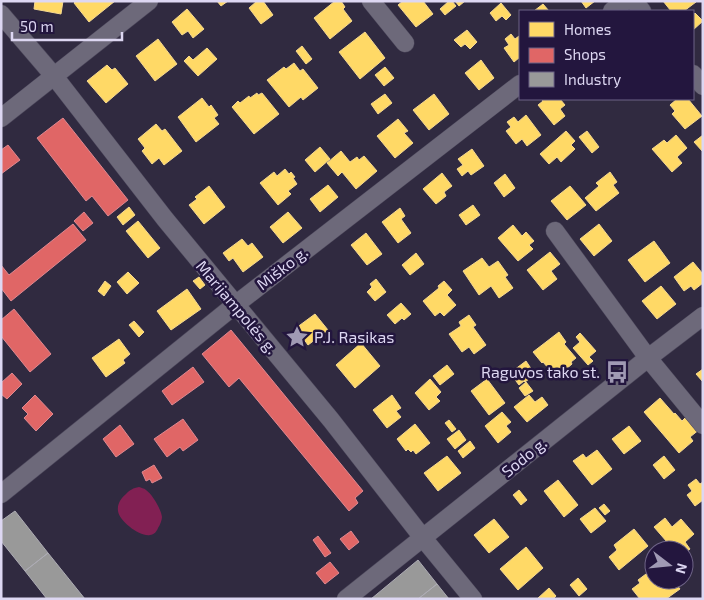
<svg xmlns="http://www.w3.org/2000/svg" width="704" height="600" font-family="'Exo 2',sans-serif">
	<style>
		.water { fill: #822053 }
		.homes { fill: #ffd966; stroke: #f5d890 }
		.shops { fill: #e06666; stroke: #df8890 }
		.industry { fill: #999; stroke: #adacb4 }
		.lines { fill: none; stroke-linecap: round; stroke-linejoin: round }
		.minor-casing { stroke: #4c475b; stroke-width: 19 }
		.minor { stroke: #6d697a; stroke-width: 18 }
		.labels { text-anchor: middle; stroke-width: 5; stroke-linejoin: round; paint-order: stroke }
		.street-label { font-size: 16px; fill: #ddd7f2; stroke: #23163e }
		.poi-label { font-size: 16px; fill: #ddd7f2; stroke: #23163e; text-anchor: start }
	</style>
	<rect width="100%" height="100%" fill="#302a40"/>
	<path class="water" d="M139,487C141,488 144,488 146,490C152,494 161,509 162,517C162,520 160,525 158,528C157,531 154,535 150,535C140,537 119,521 118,511C117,504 121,498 126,494C130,490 133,488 139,487Z"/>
	<path class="homes" d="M35,1H63L61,14L34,9Z
		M76,1H115L89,22L74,3Z
		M217,1H228L221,6Z
		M257,1H263L273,15L261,24L249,8Z
		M335,1H341L345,7L343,9L352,21L330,39L314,18Z
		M403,1H423L433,14L416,27L398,5Z
		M449,1H452L456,6L445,15L440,9Z
		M455,1H465L459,6Z
		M581,1H595L586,8Z
		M663,1H695L696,2L684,11H671Z
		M501,3L511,15L506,20L502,16L496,21L490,13Z
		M543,4L549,11H534Z
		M187,9L204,29L193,38L188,31L182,35L172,22Z
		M695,13L703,21L693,30V15Z
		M467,30L477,42L470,49L465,44L461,47L454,40Z
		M365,32L385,58L360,79L339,52Z
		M511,34L515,39L519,36L520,38V57L514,62L504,48L509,45L505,39Z
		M158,39L177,64L155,81L136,56Z
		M302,46L312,59L306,64L296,51Z
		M207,48L217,59L198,76L184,61L189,56L193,60Z
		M481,60L494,78L479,90L465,73Z
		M294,63L300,71L303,69L318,88L303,100L301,97L289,107L267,80L284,67L286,69Z
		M107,65L112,70L115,68L128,84L106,103L87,81Z
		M385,67L394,78L384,86L375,75Z
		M257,93L258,95L262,93L279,114L254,134L232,107L238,101L240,103L249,96L250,98Z
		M385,94L392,103L378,114L371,104Z
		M434,94L449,114L429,130L413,110Z
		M202,98L209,107L211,105L218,115L214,118L219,124L196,142L178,117Z
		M541,99H560L565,105L560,109L565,116L554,125L538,105L543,101Z
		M677,99H688L702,116L685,129L672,114L675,111L670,105Z
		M526,115L541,135L527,146L522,139L516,144L506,131L511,127L507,122L514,117L518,122Z
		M398,119L408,131L404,133L413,143L395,158L377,136Z
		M156,124L162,131L165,129L182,151L164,165L159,158L152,164L142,151L145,148L138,139Z
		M566,131L575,141L571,145L575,149L561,162L557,157L549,164L540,154Z
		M587,131L599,147L592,153L579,137Z
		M676,135L687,148L677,157L682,163L672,172L652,149L664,140L667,143Z
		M703,135V152L694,142Z
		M320,147L330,159L315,172L305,160Z
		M472,149L484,166L471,175L468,171L462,176L457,169L463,165L458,159Z
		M341,151L350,162L357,157L359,160L364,156L377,171L356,189L342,172L338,176L327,163Z
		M285,169L289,174L291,172L295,177L293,178L297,184L288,191L291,194L278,205L260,183L274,172L277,176Z
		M610,172L617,182L613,185L619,193L596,211L585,198L599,186L596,183Z
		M442,173L452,186L444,192L446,196L436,204L423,189Z
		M505,174L515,188L504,197L494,183Z
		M328,185L338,197L320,212L310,199Z
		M209,186L225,207L204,224L189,205L197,199L195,197Z
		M570,186L586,205L567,220L551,201Z
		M473,205L480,215L466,225L459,215Z
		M129,207L135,215L123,225L117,217Z
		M400,208L405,216L401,219L411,233L398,243L382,222Z
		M288,212L302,228L283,243L270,227Z
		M138,221L160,248L148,258L126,231Z
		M599,224L612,241L594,256L580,239Z
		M513,225L522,236L526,232L534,241L529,245L533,249L518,261L498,238Z
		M366,233L382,254L367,265L351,245Z
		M242,239L248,246L252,243L263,257L243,272L233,258L229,261L223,253Z
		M654,241L670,263L645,282L628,260Z
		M550,252L560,264L551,271L557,279L543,290L527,270Z
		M416,253L424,264L410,275L402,265Z
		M482,258L489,267L498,261L508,275L505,277L513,288L499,298L491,286L479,295L463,271Z
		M693,262L703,274V283L694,290L691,286L684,291L674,277Z
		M128,272L139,283L127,294L117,282Z
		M199,277L205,285L200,289L193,281Z
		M376,279L386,292L375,301L367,292L372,287L370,284Z
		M105,281L111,286L104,296L98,291Z
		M444,281L452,290L447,295L456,305L444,316L440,312L435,316L423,301L439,288L438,286Z
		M661,286L676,304L657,319L642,301Z
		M187,289L201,309L171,330L157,311Z
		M401,303L411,314L404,320L402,318L395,324L387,315Z
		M315,314L328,330L308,345L296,328Z
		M469,315L476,325L473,327L486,345L474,354L469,347L462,352L449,334L461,326L459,322Z
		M134,321L144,332L139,337L129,325Z
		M559,332L566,342L564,344L576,358L571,362L572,364L558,376L551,368L549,369L543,362L542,363L533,352Z
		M580,333L596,351L589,357L593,361L588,365L573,348L580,342L576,337Z
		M119,339L130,354L123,360L125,363L106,377L92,358Z
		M361,343L380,366L355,388L336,365Z
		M526,361L534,373L532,375L533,376L525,382L524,381L519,385L510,373Z
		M447,365L454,374L440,385L433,376Z
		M703,369V382L696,374Z
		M430,379L441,392L436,397L440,401L429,410L415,393Z
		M487,379L505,403L489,415L471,391Z
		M526,382L533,391L525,396L519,388Z
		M392,395L401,408L396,411L401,417L387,428L373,410Z
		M529,395L535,402L542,397L548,405L527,422L514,407Z
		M660,398L674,414L675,413L682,421L688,415L700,429L690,437L693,441L679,453L644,412Z
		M502,412L511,422L506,426L511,432L498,443L485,426Z
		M449,420L456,429L452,432L445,423Z
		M415,424L430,443L416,454L413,450L411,452L408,449L406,451L397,439Z
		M629,426L641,441L624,454L612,439Z
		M459,430L466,440L455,449L447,439Z
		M470,441L475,448L463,458L458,451Z
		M597,450L612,469L592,485L573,461L583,454L586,458Z
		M447,456L461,473L438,491L424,473Z
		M664,456L675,470L664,479L653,465Z
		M696,479L700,484L703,482V500L695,506L687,495L692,491L688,485Z
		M558,480L578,505L564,517L544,491Z
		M519,490L527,500L521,505L513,495Z
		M604,504L610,511L605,515L599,508Z
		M595,508L606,521L591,533L580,519Z
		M665,518L672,527L681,519L694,534L685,542L690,549L684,554V550H674L654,527Z
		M494,519L509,537L489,553L474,535Z
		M634,529L648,546L619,570L609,557L617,550L614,545Z
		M526,547L543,568L518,590L500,569Z
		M654,568V580H673L680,589L666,599H640L632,589L640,583L638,580Z
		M578,578L587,589L579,596L570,585Z
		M549,588L556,596L553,599H537Z"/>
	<path class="shops" d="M63,118L128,200L108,216L92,196L86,201L37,138Z
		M8,145L20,160L1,174V150Z
		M84,212L93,223L83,231L74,221Z
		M73,224L86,240L11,301L1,288V265L9,275Z
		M14,309L51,354L30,372L1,336V320Z
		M231,330L363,491L355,498L358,503L349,511L239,378L229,387L202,354Z
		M193,367L204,382L172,405L162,391Z
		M12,373L22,384L7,399L1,394V383Z
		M35,395L53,414L36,431L24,418L28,414L22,408Z
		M183,419L198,440L183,451L180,447L167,457L154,439Z
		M120,425L134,444L116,457L103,439Z
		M154,465L162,478L152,483L150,479L146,481L142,472Z
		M351,531L359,542L349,550L340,539Z
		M318,536L331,553L325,557L313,540Z
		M330,562L339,573L325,584L316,573Z"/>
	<path class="industry" d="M15,511L48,553L25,571L1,541V521Z
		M48,553L85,599H47L25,571Z
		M418,560L437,584L418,599H371Z
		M437,584L449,599H418Z"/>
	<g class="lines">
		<defs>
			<path id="minor" d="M371,1L405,43
				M634,1L642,11
				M612,11L625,1
				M1,14L54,76L165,219L331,420L423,538L473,599
				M693,74L703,86
				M1,118L149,1
				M555,231L648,358L703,425
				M1,494L235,305L520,84
				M346,599L648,358L703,316"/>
		</defs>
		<use href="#minor" class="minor-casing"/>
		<use href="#minor" class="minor"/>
	</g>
	<defs>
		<symbol id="sight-bare" viewBox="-9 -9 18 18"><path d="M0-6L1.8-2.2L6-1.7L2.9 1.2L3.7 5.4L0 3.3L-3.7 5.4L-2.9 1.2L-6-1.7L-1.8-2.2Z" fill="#a09ab4" stroke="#23163e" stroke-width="2.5" paint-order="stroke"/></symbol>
		<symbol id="bus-bare" viewBox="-9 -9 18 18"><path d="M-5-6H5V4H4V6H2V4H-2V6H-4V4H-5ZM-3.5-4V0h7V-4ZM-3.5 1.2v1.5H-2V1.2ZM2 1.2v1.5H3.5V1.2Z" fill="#a09ab4" stroke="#23163e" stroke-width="2.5" paint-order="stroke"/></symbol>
	</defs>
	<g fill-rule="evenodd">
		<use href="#sight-bare" x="281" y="321" width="32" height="32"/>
		<use href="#bus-bare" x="601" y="356" width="32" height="32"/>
	</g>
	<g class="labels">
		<g class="street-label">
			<text transform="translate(282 268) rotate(-38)" y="6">Miško g.</text>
			<text transform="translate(237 307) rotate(50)" y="6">Marijampolės g.</text>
			<text transform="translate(524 457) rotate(-39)" y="6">Sodo g.</text>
		</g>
		<g class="poi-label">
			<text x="314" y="343">P.J. Rasikas</text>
			<text x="600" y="378" text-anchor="end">Raguvos tako st.</text>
		</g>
	</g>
	<rect width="704" height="600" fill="none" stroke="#ddd7f2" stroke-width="5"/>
	<rect x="519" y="10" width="175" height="90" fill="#23163e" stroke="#6d6386"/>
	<rect x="529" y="22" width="25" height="15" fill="#ffd966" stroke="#6d6386"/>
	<text x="564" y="35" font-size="15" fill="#ddd7f2">Homes</text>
	<rect x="529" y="48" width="25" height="15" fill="#e06666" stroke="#6d6386"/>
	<text x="564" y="60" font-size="15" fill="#ddd7f2">Shops</text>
	<rect x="529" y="72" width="25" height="15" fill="#999999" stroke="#6d6386"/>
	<text x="564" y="85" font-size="15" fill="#ddd7f2">Industry</text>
	<g transform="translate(669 565) rotate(106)"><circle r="24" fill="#23163e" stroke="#6d6386"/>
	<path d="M0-4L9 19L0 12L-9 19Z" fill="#a09ab4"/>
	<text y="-8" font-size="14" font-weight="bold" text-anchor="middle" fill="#ddd7f2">N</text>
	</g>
	<path d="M12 32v8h110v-8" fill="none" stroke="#ddd7f2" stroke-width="2.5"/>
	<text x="20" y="32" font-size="15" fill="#ddd7f2" stroke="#23163e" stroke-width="4" paint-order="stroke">50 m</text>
</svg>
